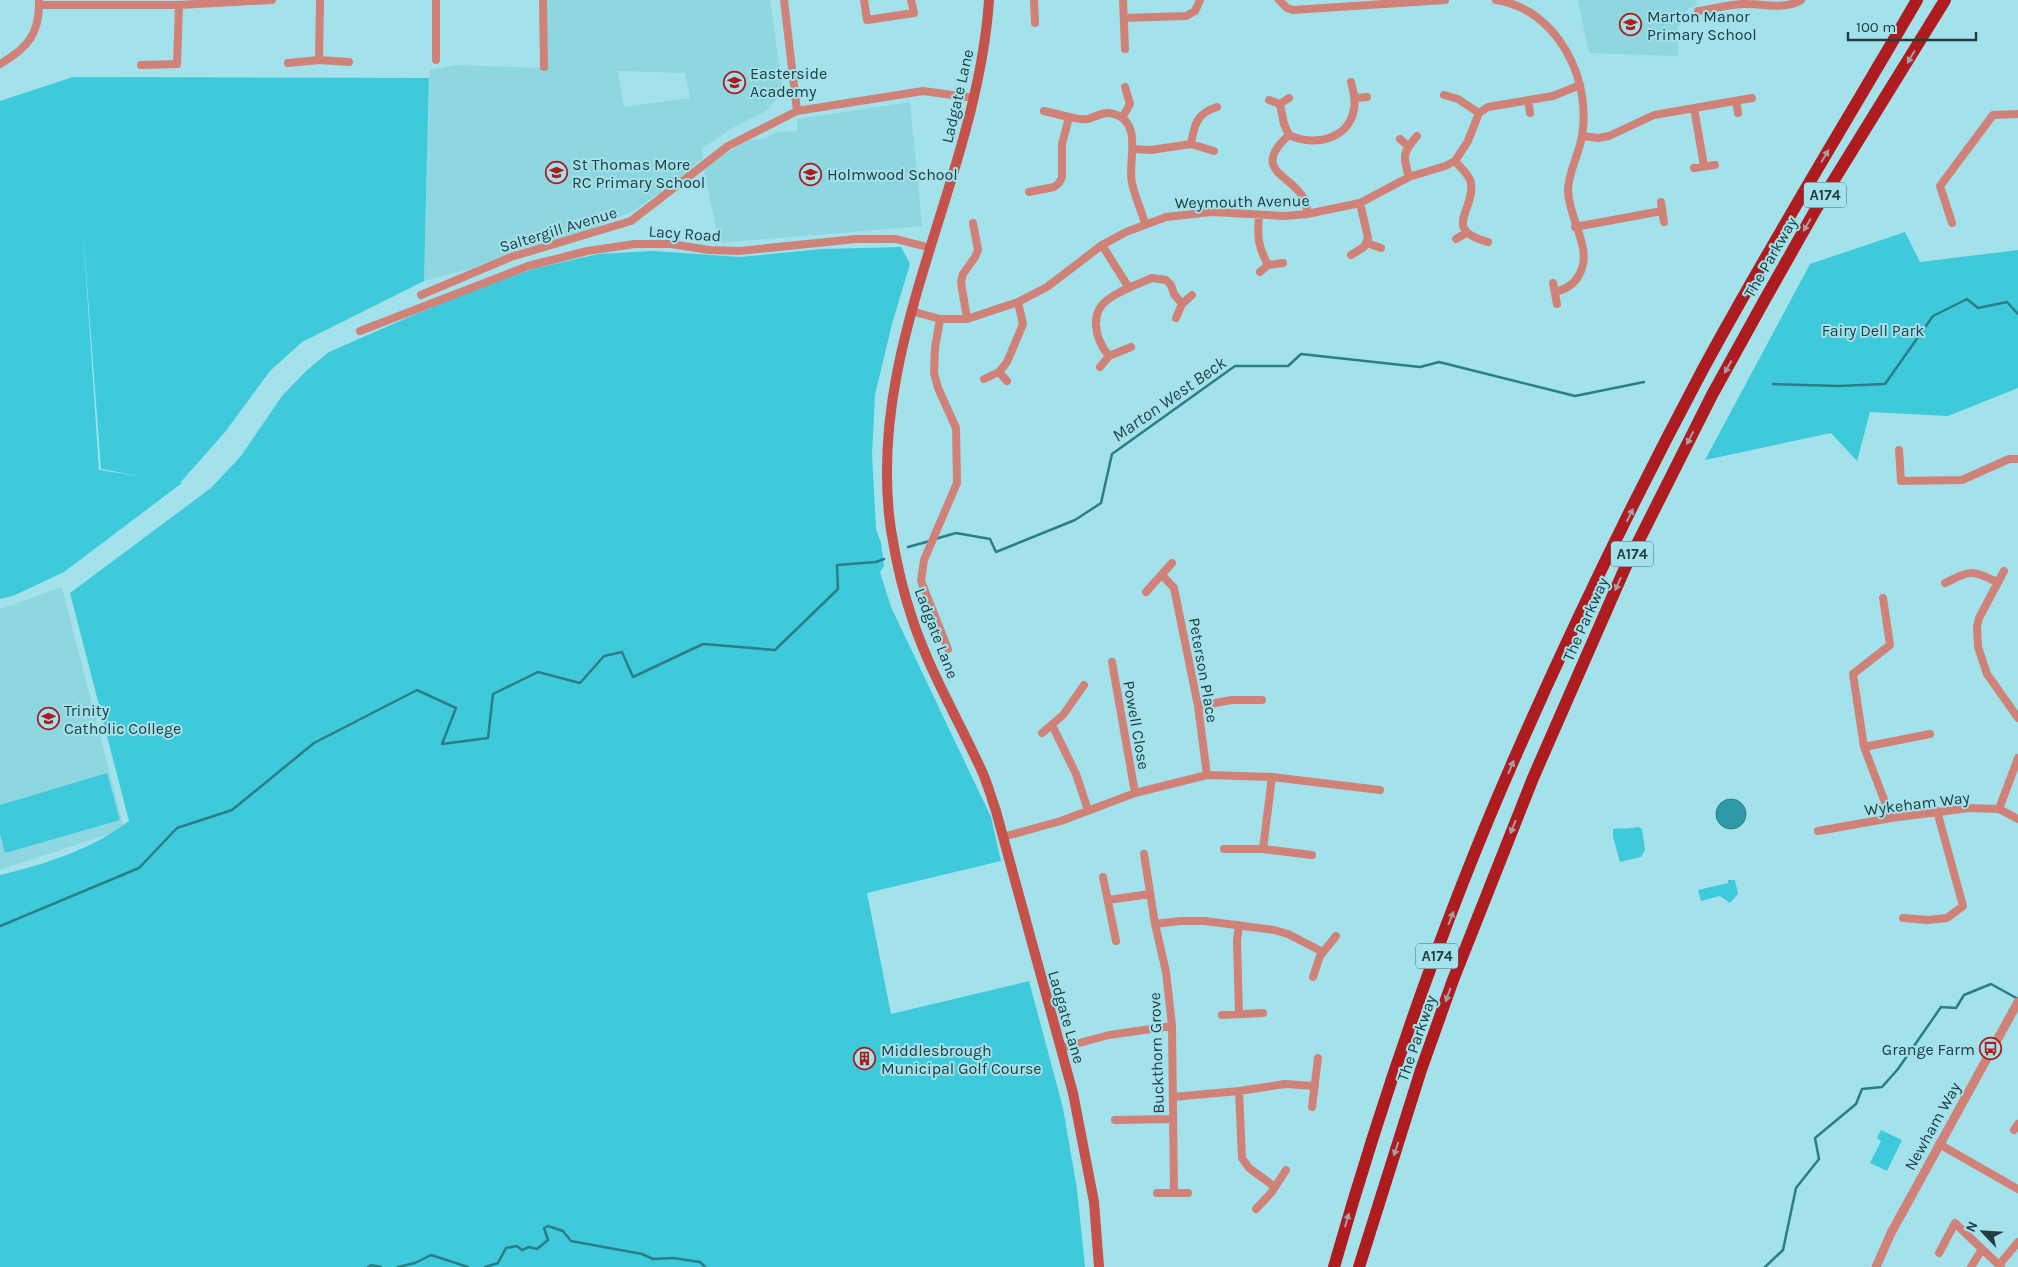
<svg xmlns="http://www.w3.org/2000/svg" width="2018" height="1267" font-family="Karla,sans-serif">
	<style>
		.built { fill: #8ed7e0; fill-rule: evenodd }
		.green { fill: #3ecada; fill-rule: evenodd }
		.water { fill: #2f9aa7; stroke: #2b7e88 }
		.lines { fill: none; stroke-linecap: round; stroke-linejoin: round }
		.stream { stroke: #2b7e88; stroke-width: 2.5 }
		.minor { stroke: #d08279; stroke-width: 8 }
		.tertiary { stroke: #d08279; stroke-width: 9 }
		.secondary { stroke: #c6534b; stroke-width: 10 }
		.trunk { stroke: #af1c1f; stroke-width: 12 }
		.oneway { fill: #a79da4 }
		.labels { text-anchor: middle; stroke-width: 4; stroke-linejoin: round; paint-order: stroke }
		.shield { fill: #a3e2eb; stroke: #496e73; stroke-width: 1 }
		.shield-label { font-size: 15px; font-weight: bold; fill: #223c40 }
		.poi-label { font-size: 16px; fill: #223c40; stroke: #a3e2eb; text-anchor: start }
		.street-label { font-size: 16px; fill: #223c40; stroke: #a3e2eb }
		.park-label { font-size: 16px; fill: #1f3e42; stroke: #a3e2eb }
		.water-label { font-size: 18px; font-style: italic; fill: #26454a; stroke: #a3e2eb }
	</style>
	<rect width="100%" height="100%" fill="#a3e2eb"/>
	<path class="built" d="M542,0H770L783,92L766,111L734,127L701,149L703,158L668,187L633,211L586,231L520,249L470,269L424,281L430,70L456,65L541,68ZM618,71L685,73L690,98L624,107Z
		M1578,0H1696L1697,5L1689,8L1680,22L1678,29V56L1589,53Z
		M910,102L922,226L719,243L704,170L722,156L750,138V140L762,139L777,132L797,131V119Z
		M62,587L124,829L0,870V609Z"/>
	<path class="green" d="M73,77L429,78L424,281L302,342L270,371L225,432L180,483H182L64,572L13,596L0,599V101ZM83,231L101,469L140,476L99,470Z
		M1905,232L1920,262L2018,250V388L1948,416L1870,412L1857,461L1831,433L1705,460L1810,264Z
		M901,247L910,264L892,324L875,395L872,454L876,529L881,543L884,566L880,572L891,607L991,817L1001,861L867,893L891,1014L1029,981L1063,1108L1077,1189L1085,1267H0V875C45,864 91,850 129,821L70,593L211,488L241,456L282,396L306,371L329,352L409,317L481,287L533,269L598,254L653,251L740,257L822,249Z
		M107,773L120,820L5,853L0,834V805Z
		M1638,827L1642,829L1645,850L1641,857L1620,862L1613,837V829C1622,828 1629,829 1638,827Z
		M1728,880H1735L1738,894L1730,903L1720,896L1701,901L1698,890L1728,883Z
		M1881,1130L1902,1140L1887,1171L1870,1163L1881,1141L1877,1138Z"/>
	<path class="water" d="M1716 814a15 15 0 1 1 30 0a15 15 0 1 1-30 0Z"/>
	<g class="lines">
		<path class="stream" d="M1773,384L1839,386L1885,384L1933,316L1967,299L1978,308L2007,302L2018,314
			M935,539L956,533L990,539L996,552L1075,520L1101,503L1112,454L1235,366H1288L1301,354L1420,367L1439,362L1575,396L1644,382
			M908,547L930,541
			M0,926L139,868L177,828L232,810L314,743L417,690L456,708L442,744L488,738L493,694L538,672L580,683L604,656L622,652L633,677L703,644L775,650L838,589L837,565L876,562L884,559
			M368,1267L371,1265L381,1267
			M398,1267L415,1263L431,1255L468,1267
			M485,1267L498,1263L506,1248L517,1246L522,1250L529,1247L537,1249L548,1240L544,1228L548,1226L563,1231L571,1241L642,1254L653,1259L673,1258L700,1262L705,1267
			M1765,1267L1783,1250L1796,1188L1819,1159L1815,1138L1856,1104L1862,1089L1882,1087L1898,1069L1941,1007L1956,1008L1964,995L1991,984L2018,999"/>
		<path class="minor" d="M436,0V60
			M543,0L544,67
			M784,0L797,111
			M864,0L867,20L914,13L911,0
			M1034,0L1035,23
			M1123,0L1125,49
			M1279,0L1287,8L1293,10L1445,0
			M1496,0C1557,9 1592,79 1582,136C1579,155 1568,172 1568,191C1569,218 1590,246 1582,268C1578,281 1568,289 1555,292
			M39,5H179L272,0
			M1698,11C1714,9 1732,3 1748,4C1767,4 1784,10 1801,0
			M1124,18L1186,16L1195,11L1200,0
			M319,60L320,0
			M288,63L319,60L349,62
			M0,64C28,48 40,33 39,0
			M141,65L177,64L179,5
			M1444,95L1458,99L1479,113
			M1355,98L1367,97
			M1269,100L1280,104
			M1528,100L1530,113
			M1736,101L1738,113
			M1694,108L1704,166
			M1044,111L1069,117
			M1122,118L1130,104L1125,87
			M1289,135L1284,124L1280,104L1289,98
			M1582,136L1598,138L1609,136L1654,115L1752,98
			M1400,139L1408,146
			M1191,144C1194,125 1197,113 1217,107
			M1132,149L1151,150L1191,144L1214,151
			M1455,161C1460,167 1470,175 1471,183C1475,211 1441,229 1488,242
			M1694,168L1715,165
			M1409,177C1403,156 1402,153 1417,136
			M1029,192L1054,187L1059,183L1062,177V144L1069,117C1075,118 1081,120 1088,119C1097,116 1104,111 1114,114C1144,123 1127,162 1132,183C1135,197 1141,210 1145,223
			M1661,202L1664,222
			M1307,214C1307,209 1307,203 1304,199C1293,175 1249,171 1289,135C1313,147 1349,140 1354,109C1356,99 1353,91 1351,82
			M1259,216C1257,237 1258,246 1268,265
			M1952,223L1940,186L1993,115L2018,114
			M1575,227L1662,211
			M1456,239L1466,233
			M1367,243L1381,248
			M1102,245L1129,288
			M1351,255L1364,247L1368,238L1360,203
			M1260,272L1268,265L1283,263
			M1553,283L1557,304
			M421,295L511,257L631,221L728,146L797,111L923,91L974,98
			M911,311L940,319H967L1018,302L1047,287L1102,245L1126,232L1166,217L1212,212L1285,216L1307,214L1360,203L1409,177L1445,166L1455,161L1468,141L1479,113L1488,107L1553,96L1580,85
			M1176,318L1182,304L1192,295
			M940,319L935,348L934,373L938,388L956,428L957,483L924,560L921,581L948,649
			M967,319L961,282L963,274L975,257L978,250L973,223
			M360,331L528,266L587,251L635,244H671L709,250L739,251L856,239H896L931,248
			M1109,356C1095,339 1088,312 1110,298C1123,289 1138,284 1152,278L1166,280L1171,285L1174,294L1182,304
			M1100,367L1109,356L1131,347
			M999,372L1007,381
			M984,379L999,372L1007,362L1023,324L1018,302
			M1899,450L1901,481L1962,480L2009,459H2018
			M2004,571L1979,618L1977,627L1978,647L1987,674L2018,718
			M1162,575L1174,588L1198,706L1207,775
			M1945,583C1971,570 1971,570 1997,582
			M1146,592L1172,563
			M1883,598L1890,645L1853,674L1864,747L1891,818
			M1112,662L1135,793
			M1198,706L1232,700H1262
			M1052,725L1076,774L1088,810
			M1042,733L1063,715L1084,685
			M1864,747L1930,734
			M1999,809L2018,758
			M1818,831L1891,818L1969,808L1999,809L2018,819
			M1003,837L1061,821L1135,793L1207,775L1272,777L1380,790
			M1224,849H1263L1312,855
			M1263,849L1272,777
			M1144,854L1155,924L1166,972L1172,1026L1174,1193
			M1103,877L1116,941
			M1108,900L1150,894
			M1903,918L1928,920L1947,918L1963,906L1937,811
			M1155,924L1180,921H1205L1274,930L1288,934L1323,952
			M1313,977L1320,956L1336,936
			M1239,1014L1237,941L1239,925
			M1222,1015L1263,1013
			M1061,1048L1109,1035L1172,1026
			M1239,1091L1242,1158L1249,1168L1275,1187
			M1173,1097L1239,1091L1285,1084L1315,1086
			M1312,1107L1318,1058
			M1115,1120L1173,1119
			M2014,1130L2018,1124
			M1939,1144L2018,1189
			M1157,1193H1188
			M1256,1209L1271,1193L1286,1170
			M1939,1253L1955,1223L1982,1249
			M1999,1265L2018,1242
			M1971,1267L1982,1249L2001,1267"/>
		<path class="tertiary" d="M1876,1267L1891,1233L2018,1002"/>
		<path class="secondary" d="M989,0C977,181 864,345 891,530C896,561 903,592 913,621C930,672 958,719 980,767C987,781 991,797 996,811L1073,1093L1094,1202L1099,1267"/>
		<path class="trunk" d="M1334,1267C1383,1095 1443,921 1515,757C1572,627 1635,497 1702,371C1770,245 1845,124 1917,0
			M1359,1267L1421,1070L1453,980L1533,778L1625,568L1712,395L1764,301L1816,209L1945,0"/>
	</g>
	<defs><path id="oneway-solid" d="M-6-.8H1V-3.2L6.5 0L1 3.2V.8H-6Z" transform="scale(1.25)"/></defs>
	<g class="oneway">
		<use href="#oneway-solid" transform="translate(1911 57) rotate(121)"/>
		<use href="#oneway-solid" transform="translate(1825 156) rotate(-59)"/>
		<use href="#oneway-solid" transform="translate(1807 225) rotate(120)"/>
		<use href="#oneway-solid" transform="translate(1728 367) rotate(119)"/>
		<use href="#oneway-solid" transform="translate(1690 438) rotate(117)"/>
		<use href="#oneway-solid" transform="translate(1630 515) rotate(-64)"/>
		<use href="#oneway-solid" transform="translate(1618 584) rotate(114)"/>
		<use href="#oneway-solid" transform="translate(1511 767) rotate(-68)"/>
		<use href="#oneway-solid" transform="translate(1513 827) rotate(112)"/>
		<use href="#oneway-solid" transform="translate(1451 918) rotate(-69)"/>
		<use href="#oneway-solid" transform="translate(1448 995) rotate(110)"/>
		<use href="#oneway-solid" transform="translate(1396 1149) rotate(108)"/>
		<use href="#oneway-solid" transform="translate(1347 1220) rotate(-74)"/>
	</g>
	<defs>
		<symbol id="school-ring" viewBox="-11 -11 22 22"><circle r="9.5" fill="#a3e2eb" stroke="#ae1c1e" stroke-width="1.5"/><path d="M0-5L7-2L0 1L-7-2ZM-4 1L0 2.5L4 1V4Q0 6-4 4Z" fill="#ae1c1e"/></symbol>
		<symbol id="bus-ring" viewBox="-11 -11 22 22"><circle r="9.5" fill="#a3e2eb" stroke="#ae1c1e" stroke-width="1.5"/><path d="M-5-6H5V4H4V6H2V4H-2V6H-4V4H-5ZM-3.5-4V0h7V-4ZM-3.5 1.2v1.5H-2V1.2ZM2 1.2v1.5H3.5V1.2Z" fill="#ae1c1e"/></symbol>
		<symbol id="building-ring" viewBox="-11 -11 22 22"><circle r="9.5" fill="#a3e2eb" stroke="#ae1c1e" stroke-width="1.5"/><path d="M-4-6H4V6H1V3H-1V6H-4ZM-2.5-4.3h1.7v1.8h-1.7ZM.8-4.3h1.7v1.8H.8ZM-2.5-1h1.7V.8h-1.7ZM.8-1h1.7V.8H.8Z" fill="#ae1c1e"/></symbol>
	</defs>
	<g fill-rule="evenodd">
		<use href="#school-ring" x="1618" y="12" width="25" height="25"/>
		<use href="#school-ring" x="722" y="70" width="25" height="25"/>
		<use href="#school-ring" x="544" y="160" width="25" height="25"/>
		<use href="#school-ring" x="798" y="162" width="25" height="25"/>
		<use href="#school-ring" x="36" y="706" width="25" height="25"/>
		<use href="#bus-ring" x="1978" y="1036" width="25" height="25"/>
		<use href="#building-ring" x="852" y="1046" width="25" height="25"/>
	</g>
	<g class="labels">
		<g class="shield">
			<rect x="1804" y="182.5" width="42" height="25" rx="4"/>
			<rect x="1611" y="541.5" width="42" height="25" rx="4"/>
			<rect x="1416" y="943.5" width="42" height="25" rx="4"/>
		</g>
		<g class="shield-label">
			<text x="1825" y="200">A174</text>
			<text x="1632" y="559">A174</text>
			<text x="1437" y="961">A174</text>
		</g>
		<g class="poi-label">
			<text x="1647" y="22">Marton Manor<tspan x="1647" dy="18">Primary School</tspan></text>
			<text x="750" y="79">Easterside<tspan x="750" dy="18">Academy</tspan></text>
			<text x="572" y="170">St Thomas More<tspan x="572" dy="18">RC Primary School</tspan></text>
			<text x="827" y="180">Holmwood School</text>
			<text x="64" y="716">Trinity<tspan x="64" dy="18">Catholic College</tspan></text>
			<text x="1975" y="1055" text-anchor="end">Grange Farm</text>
			<text x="881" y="1056">Middlesbrough<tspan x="881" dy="18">Municipal Golf Course</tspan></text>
		</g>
		<g class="street-label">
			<text transform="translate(957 96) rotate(-77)" y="6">Ladgate Lane</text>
			<text transform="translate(1242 201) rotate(-1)" y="6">Weymouth Avenue</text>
			<text transform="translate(558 229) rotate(-17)" y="6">Saltergill Avenue</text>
			<text transform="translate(685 233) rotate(4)" y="6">Lacy Road</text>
			<text transform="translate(1770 257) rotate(-60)" y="6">The Parkway</text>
			<text transform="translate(1585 619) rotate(-66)" y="6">The Parkway</text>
			<text transform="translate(937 633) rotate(69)" y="6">Ladgate Lane</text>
			<text transform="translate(1204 670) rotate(80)" y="6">Peterson Place</text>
			<text transform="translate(1137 725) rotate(80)" y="6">Powell Close</text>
			<text transform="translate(1917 803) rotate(-7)" y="6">Wykeham Way</text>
			<text transform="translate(1067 1017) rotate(74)" y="6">Ladgate Lane</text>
			<text transform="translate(1416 1038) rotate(-71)" y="6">The Parkway</text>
			<text transform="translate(1156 1053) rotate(-92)" y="6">Buckthorn Grove</text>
			<text transform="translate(1932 1126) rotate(-61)" y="6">Newham Way</text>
		</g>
		<g class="park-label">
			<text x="1873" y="336">Fairy Dell Park</text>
		</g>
		<g class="water-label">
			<text transform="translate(1169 399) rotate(-35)" y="6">Marton West Beck</text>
		</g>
	</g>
	<g transform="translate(1983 1232) rotate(295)" stroke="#a3e2eb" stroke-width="4" paint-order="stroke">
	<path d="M0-4L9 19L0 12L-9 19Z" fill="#223c40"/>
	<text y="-8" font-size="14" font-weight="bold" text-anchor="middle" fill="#223c40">N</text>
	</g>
	<path d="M1848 32v8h128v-8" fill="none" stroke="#223c40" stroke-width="2.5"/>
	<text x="1856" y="32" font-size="15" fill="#223c40" stroke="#a3e2eb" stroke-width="4" paint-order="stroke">100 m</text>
</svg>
